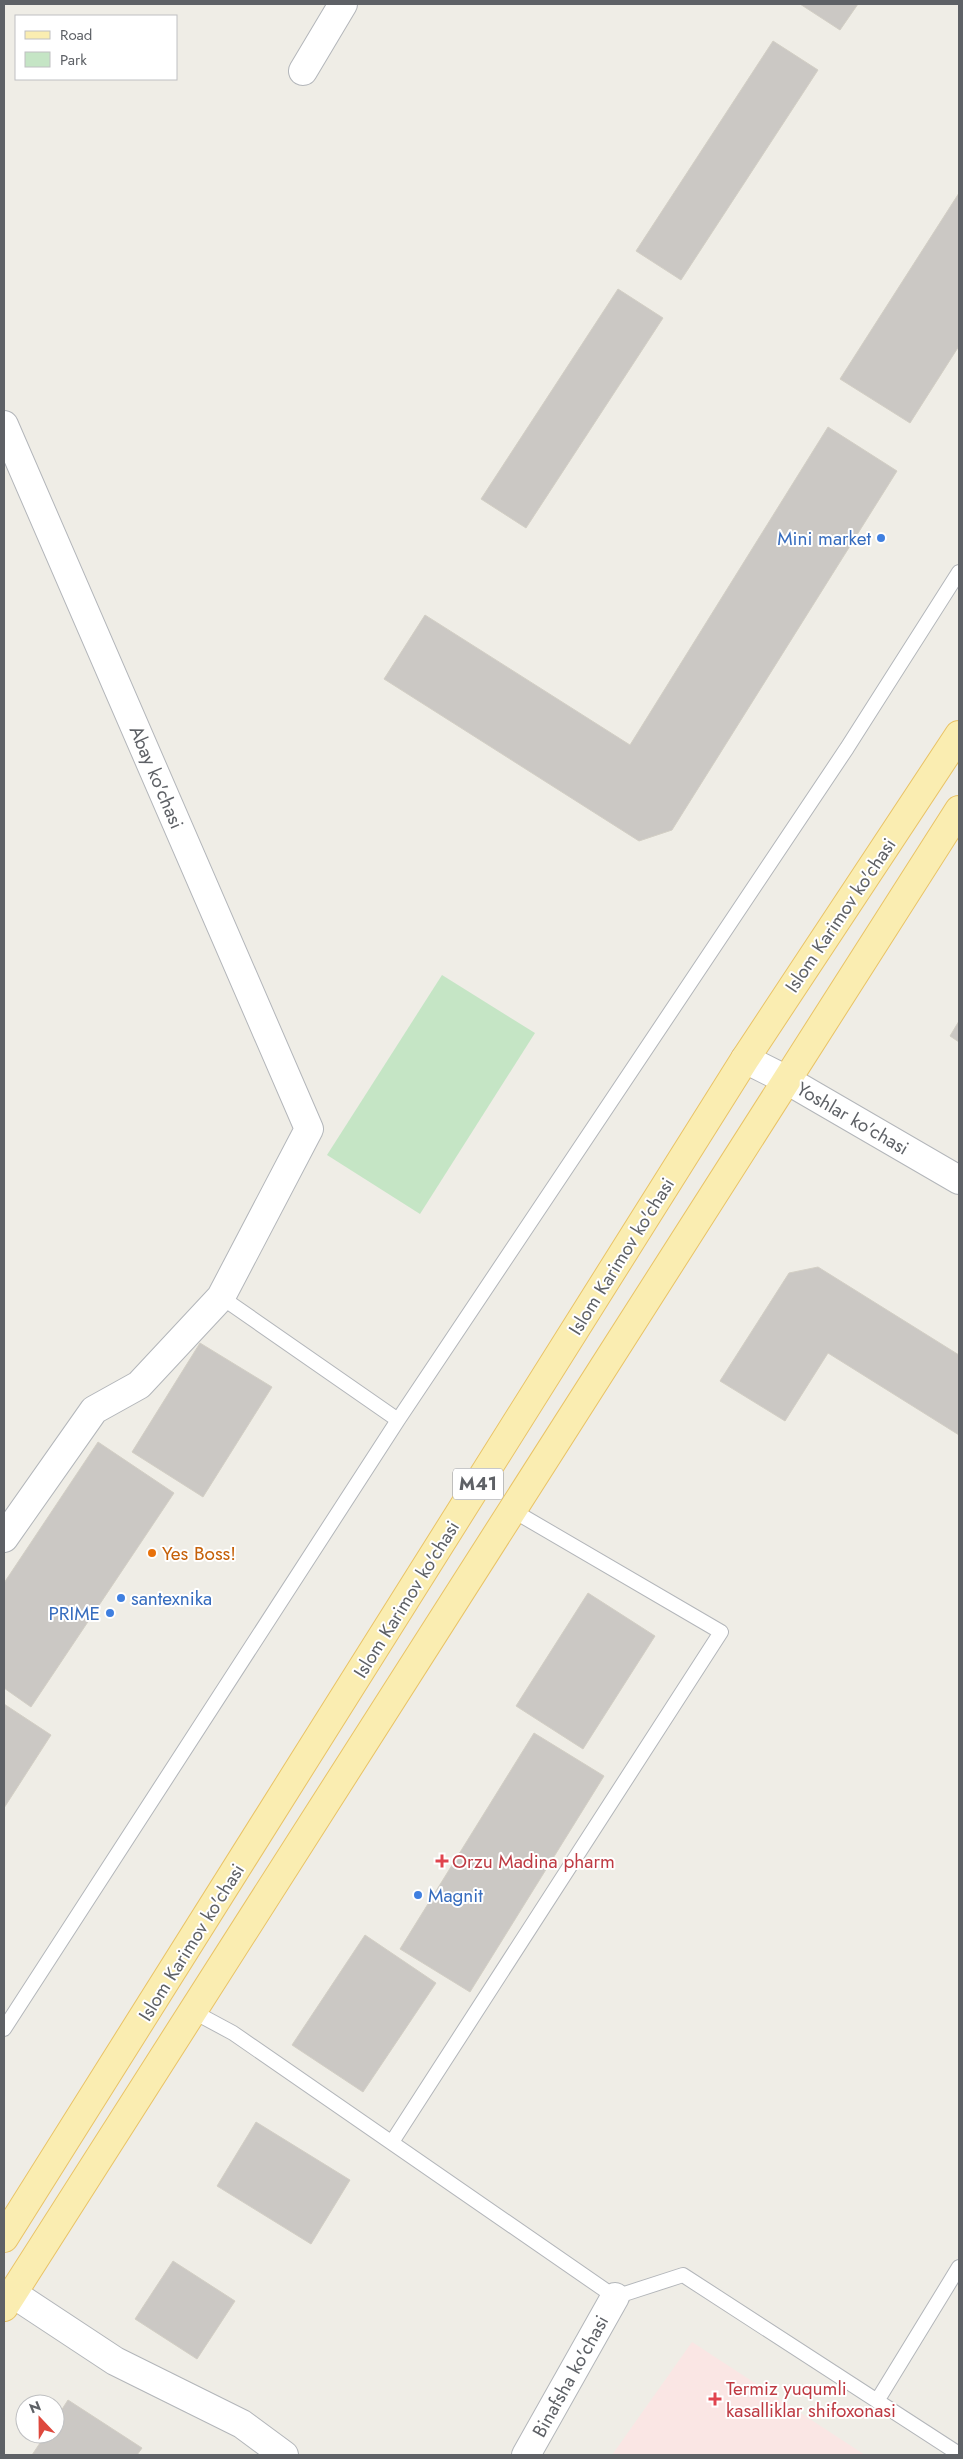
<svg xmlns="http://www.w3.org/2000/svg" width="963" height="2459" font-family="Jost,sans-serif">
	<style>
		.medical { fill: #fae6e4 }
		.green { fill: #c5e5c5 }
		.building { fill: #cbc8c4; stroke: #d3cfc5 }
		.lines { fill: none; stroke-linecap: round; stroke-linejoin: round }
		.service-casing { stroke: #b3b6ba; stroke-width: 16 }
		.minor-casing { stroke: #b3b6ba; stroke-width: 30 }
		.tertiary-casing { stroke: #b3b6ba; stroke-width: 30 }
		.primary-casing { stroke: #e9c366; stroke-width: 30 }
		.service { stroke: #fff; stroke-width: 14 }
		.minor { stroke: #fff; stroke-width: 28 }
		.tertiary { stroke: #fff; stroke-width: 28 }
		.primary { stroke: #faedb1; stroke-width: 28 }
		.shop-dot { fill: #3f7fe0; stroke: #fff; stroke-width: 2 }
		.food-dot { fill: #e8710a; stroke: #fff; stroke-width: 2 }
		.health-dot { fill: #e0444e; stroke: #fff; stroke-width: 2 }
		.labels { text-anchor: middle; stroke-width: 4; stroke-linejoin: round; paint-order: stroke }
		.shield { fill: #fff; stroke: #8e9094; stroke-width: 1 }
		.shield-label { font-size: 18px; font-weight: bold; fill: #5e6166 }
		.shop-label { font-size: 19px; fill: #366cbe; stroke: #fff; text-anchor: end }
		.street-label { font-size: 19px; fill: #5e6166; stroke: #fff }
		.food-label { font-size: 19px; fill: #c56008; stroke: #fff; text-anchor: start }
		.health-label { font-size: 19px; fill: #be3a42; stroke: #fff; text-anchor: start }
	</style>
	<rect width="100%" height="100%" fill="#efede6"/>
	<path class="medical" d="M692,2342L865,2455H612Z"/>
	<path class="green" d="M442,975L535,1033L420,1214L327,1155Z"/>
	<path class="building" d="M800,4H858L840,30Z
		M773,41L818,70L681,280L636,251Z
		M959,193V346L910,423L840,379Z
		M618,289L663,318L526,528L481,499Z
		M828,427L897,471L672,830L639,841L384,679L425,615L630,745Z
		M959,1021V1042L950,1036Z
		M818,1267L959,1355V1435L828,1353L785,1421L720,1381L789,1273Z
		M200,1343L272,1387L203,1497L132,1452Z
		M98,1442L174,1493L31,1707L4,1688V1583Z
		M588,1593L655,1636L583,1749L516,1706Z
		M4,1704L51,1735L4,1808Z
		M534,1733L604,1776L470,1992L400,1949Z
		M365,1935L436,1983L363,2092L292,2045Z
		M256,2122L350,2180L311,2244L217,2186Z
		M173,2261L235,2301L197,2359L135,2319Z
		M68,2400L142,2448L137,2455H32L46,2434H55V2420Z"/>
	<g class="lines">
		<defs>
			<path id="service" d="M221,1297L398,1420
				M194,2012L233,2033L615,2297L683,2275L959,2454
				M4,2029L398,1420L847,748L959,572
				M392,2142L721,1632L512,1510
				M877,2401L959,2267"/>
			<path id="minor" d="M303,71L343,4
				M4,425L309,1129L221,1297L139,1385L94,1410L4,1538
				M12,2293L115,2361L242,2424L284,2455
				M526,2455L615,2297"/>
			<path id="tertiary" d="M745,1059L785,1079L959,1180"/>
			<path id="primary" d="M4,2238L745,1059L959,735
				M4,2307C325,1810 637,1307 959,810"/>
		</defs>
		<use href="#service" class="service-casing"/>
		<use href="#minor" class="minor-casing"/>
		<use href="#tertiary" class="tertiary-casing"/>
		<use href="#primary" class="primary-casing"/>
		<use href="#service" class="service"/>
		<use href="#minor" class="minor"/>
		<use href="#tertiary" class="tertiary"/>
		<use href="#primary" class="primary"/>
	</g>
	<g class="shop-dot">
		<circle cx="881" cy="538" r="5"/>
		<circle cx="121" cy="1598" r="5"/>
		<circle cx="110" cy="1613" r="5"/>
		<circle cx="418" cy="1895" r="5"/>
	</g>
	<circle class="food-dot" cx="152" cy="1553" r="5"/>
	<g class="health-dot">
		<path d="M439.5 1853.5h5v5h5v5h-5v5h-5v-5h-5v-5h5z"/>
		<path d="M712.5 2391.5h5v5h5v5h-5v5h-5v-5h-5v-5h5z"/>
	</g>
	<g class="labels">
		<rect class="shield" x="453" y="1468.5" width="50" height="31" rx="4"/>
		<g class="shield-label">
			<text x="478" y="1490">M41</text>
		</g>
		<g class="shop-label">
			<text x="871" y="545">Mini market</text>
			<text x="131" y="1605" text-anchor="start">santexnika</text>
			<text x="100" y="1620">PRIME</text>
			<text x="428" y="1902" text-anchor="start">Magnit</text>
		</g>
		<g class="street-label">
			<text transform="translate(157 777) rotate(67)" y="7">Abay ko'chasi</text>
			<text transform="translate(840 915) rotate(-56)" y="7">Islom Karimov ko'chasi</text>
			<text transform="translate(853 1118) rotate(30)" y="7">Yoshlar ko'chasi</text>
			<text transform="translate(621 1256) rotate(-58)" y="7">Islom Karimov ko'chasi</text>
			<text transform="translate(406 1599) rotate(-58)" y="7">Islom Karimov ko'chasi</text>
			<text transform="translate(191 1942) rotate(-58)" y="7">Islom Karimov ko'chasi</text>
			<text transform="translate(570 2376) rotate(-61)" y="7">Binafsha ko'chasi</text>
		</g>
		<g class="food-label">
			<text x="162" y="1560">Yes Boss!</text>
		</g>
		<g class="health-label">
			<text x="452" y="1868">Orzu Madina pharm</text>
			<text x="726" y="2395">Termiz yuqumli<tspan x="726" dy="22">kasalliklar shifoxonasi</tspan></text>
		</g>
	</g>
	<rect width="963" height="2459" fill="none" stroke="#5e6166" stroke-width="10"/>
	<rect x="15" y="15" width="162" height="65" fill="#ffffff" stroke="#bfc0c2"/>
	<rect x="25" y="31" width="25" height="8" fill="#faedb1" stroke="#bfc0c2"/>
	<text x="60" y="40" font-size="15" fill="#5e6166">Road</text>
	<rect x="25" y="52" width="25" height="15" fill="#c5e5c5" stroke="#bfc0c2"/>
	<text x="60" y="65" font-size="15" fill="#5e6166">Park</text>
	<g transform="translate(40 2419) rotate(338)"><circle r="24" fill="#ffffff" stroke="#bfc0c2"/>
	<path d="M0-4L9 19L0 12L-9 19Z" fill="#de483d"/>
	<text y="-8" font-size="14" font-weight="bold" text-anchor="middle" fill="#5e6166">N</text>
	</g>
</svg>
